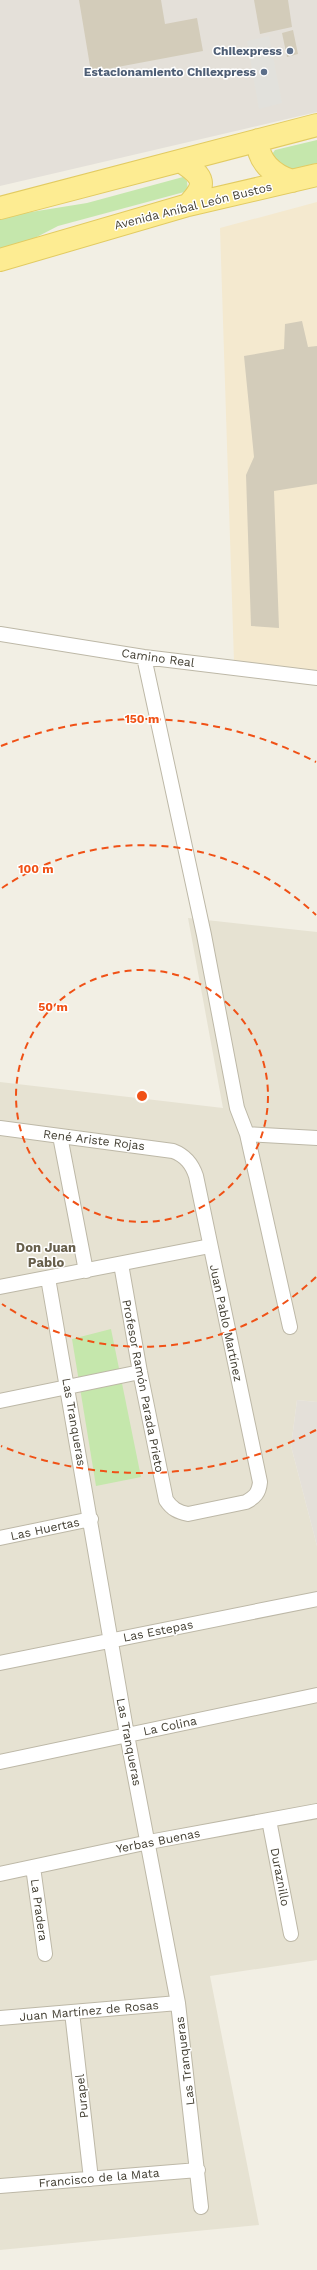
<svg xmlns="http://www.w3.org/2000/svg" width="317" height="2270" font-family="'Work Sans',sans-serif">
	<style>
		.residential { fill: #e6e2d2 }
		.commercial { fill: #f4e9cf }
		.industrial { fill: #e4e0d9 }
		.green { fill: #c5e7ac }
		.parking { fill: #e2e1dc }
		.building { fill: #d3ccba }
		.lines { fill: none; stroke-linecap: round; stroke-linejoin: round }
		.minor-casing { stroke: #bdb8a7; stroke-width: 16 }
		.primary-casing { stroke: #e2cb62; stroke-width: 24 }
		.minor { stroke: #fff; stroke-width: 14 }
		.primary { stroke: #fdec92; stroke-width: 22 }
		.ring { fill: none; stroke: #f05116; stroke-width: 2; stroke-dasharray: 7 5 }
		.service-dot { fill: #5c6f8a; stroke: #fff; stroke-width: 1.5 }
		.labels { text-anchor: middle; stroke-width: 3; stroke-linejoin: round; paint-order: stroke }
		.service-label { font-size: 12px; font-weight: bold; fill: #4e5e75; stroke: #fff; text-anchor: end }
		.street-label { font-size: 12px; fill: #444034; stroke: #fff }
		.neighbourhood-label { font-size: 13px; font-weight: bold; fill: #675f4b; stroke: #fff }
		.centre { fill: #f05116; stroke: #fff; stroke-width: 2 }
		.ring-label { font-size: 12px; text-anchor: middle; font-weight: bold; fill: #f05116; stroke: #fff; stroke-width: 3; stroke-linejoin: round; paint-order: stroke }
	</style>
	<rect width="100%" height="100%" fill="#f2efe4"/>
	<path class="residential" d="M188,918L317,932V1402L297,1400L291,1446L317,1546V1960L210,1976L259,2225L0,2250V1082L223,1108Z"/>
	<path class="commercial" d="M317,202V671L234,662L220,228Z"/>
	<path class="industrial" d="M0,0H317V112L0,186Z
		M297,1400L317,1402V1546L291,1446Z"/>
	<path class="green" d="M317,140V163L293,169L278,170L270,157L275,150Z
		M183,177L187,181L188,191L58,226L29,241L0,249V217L87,203Z
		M111,1329L141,1477L96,1486L72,1339Z"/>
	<path class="parking" d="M269,36L282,103L259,109L247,41Z"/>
	<path class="building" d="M79,0H161L165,24L197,18L203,51L91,72Z
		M254,0H288L292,27L260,34Z
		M293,30L298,54L287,57L282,33Z
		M302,321L308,347L317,346V484L274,491L279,628L251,626L246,475L254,457L244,356L284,349L285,324Z"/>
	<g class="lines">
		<defs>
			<path id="minor" d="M0,634L144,657L317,678
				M144,657L204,935L237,1108L247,1134L290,1327
				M0,1128L173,1151C186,1156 192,1164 196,1176L260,1482C259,1493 255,1497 246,1502L188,1514C178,1512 172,1509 166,1500L140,1372L121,1264
				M247,1134L317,1138
				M60,1136L86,1271
				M48,1278L127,1735L178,2003L201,2207
				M0,1287L210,1246
				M0,1401L140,1372
				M0,1538L91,1519
				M0,1663L317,1599
				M0,1762L317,1695
				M269,1820L291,1934
				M33,1867L45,1954
				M0,1874L149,1842L317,1811
				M72,2012L91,2179
				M0,2018L178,2003
				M0,2186L198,2170"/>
			<path id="primary" d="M258,140C257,161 273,175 292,181
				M182,162C204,177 208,184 188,205
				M0,208L317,125
				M0,260L188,205L317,175"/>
		</defs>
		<use href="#minor" class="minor-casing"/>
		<use href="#primary" class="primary-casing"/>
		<use href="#minor" class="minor"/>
		<use href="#primary" class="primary"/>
	</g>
	<g class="ring">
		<circle cx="142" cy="1096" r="126"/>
		<path d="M316 1277A251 251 0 0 1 2 1304M2 888A251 251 0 0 1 316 915"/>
		<path d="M316 1430A377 377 0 0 1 1 1446M1 746A377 377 0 0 1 316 762"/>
	</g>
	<g class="service-dot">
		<circle cx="290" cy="51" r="4"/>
		<circle cx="264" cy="72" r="4"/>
	</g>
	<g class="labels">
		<g class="service-label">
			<text x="282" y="55">Chilexpress</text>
			<text x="256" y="76">Estacionamiento Chilexpress</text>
		</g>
		<g class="street-label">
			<text transform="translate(193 206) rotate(-14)" y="4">Avenida Aníbal León Bustos</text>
			<text transform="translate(158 658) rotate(8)" y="4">Camino Real</text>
			<text transform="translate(94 1140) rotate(7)" y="4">René Ariste Rojas</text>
			<text transform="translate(226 1323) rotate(78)" y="4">Juan Pablo Martínez</text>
			<text transform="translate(143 1386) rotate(79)" y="4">Profesor Ramón Parada Prieto</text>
			<text transform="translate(74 1422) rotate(80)" y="4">Las Tranqueras</text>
			<text transform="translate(45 1529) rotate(-12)" y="4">Las Huertas</text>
			<text transform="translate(158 1631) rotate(-11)" y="4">Las Estepas</text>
			<text transform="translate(170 1726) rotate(-12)" y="4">La Colina</text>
			<text transform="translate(129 1742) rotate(79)" y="4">Las Tranqueras</text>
			<text transform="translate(158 1841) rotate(-11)" y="4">Yerbas Buenas</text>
			<text transform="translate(280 1877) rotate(79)" y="4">Duraznillo</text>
			<text transform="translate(39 1910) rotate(82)" y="4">La Pradera</text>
			<text transform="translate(89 2011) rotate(-5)" y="4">Juan Martínez de Rosas</text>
			<text transform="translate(185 2061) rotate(-97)" y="4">Las Tranqueras</text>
			<text transform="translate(82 2096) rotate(-96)" y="4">Purapel</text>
			<text transform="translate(99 2178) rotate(-5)" y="4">Francisco de la Mata</text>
		</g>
		<g class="neighbourhood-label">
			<text x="46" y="1252">Don Juan<tspan x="46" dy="15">Pablo</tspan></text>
		</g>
	</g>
	<circle cx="142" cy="1096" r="6" class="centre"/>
	<g class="ring-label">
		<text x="142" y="723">150 m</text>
		<text x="36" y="873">100 m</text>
		<text x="53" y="1011">50 m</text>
	</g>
</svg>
